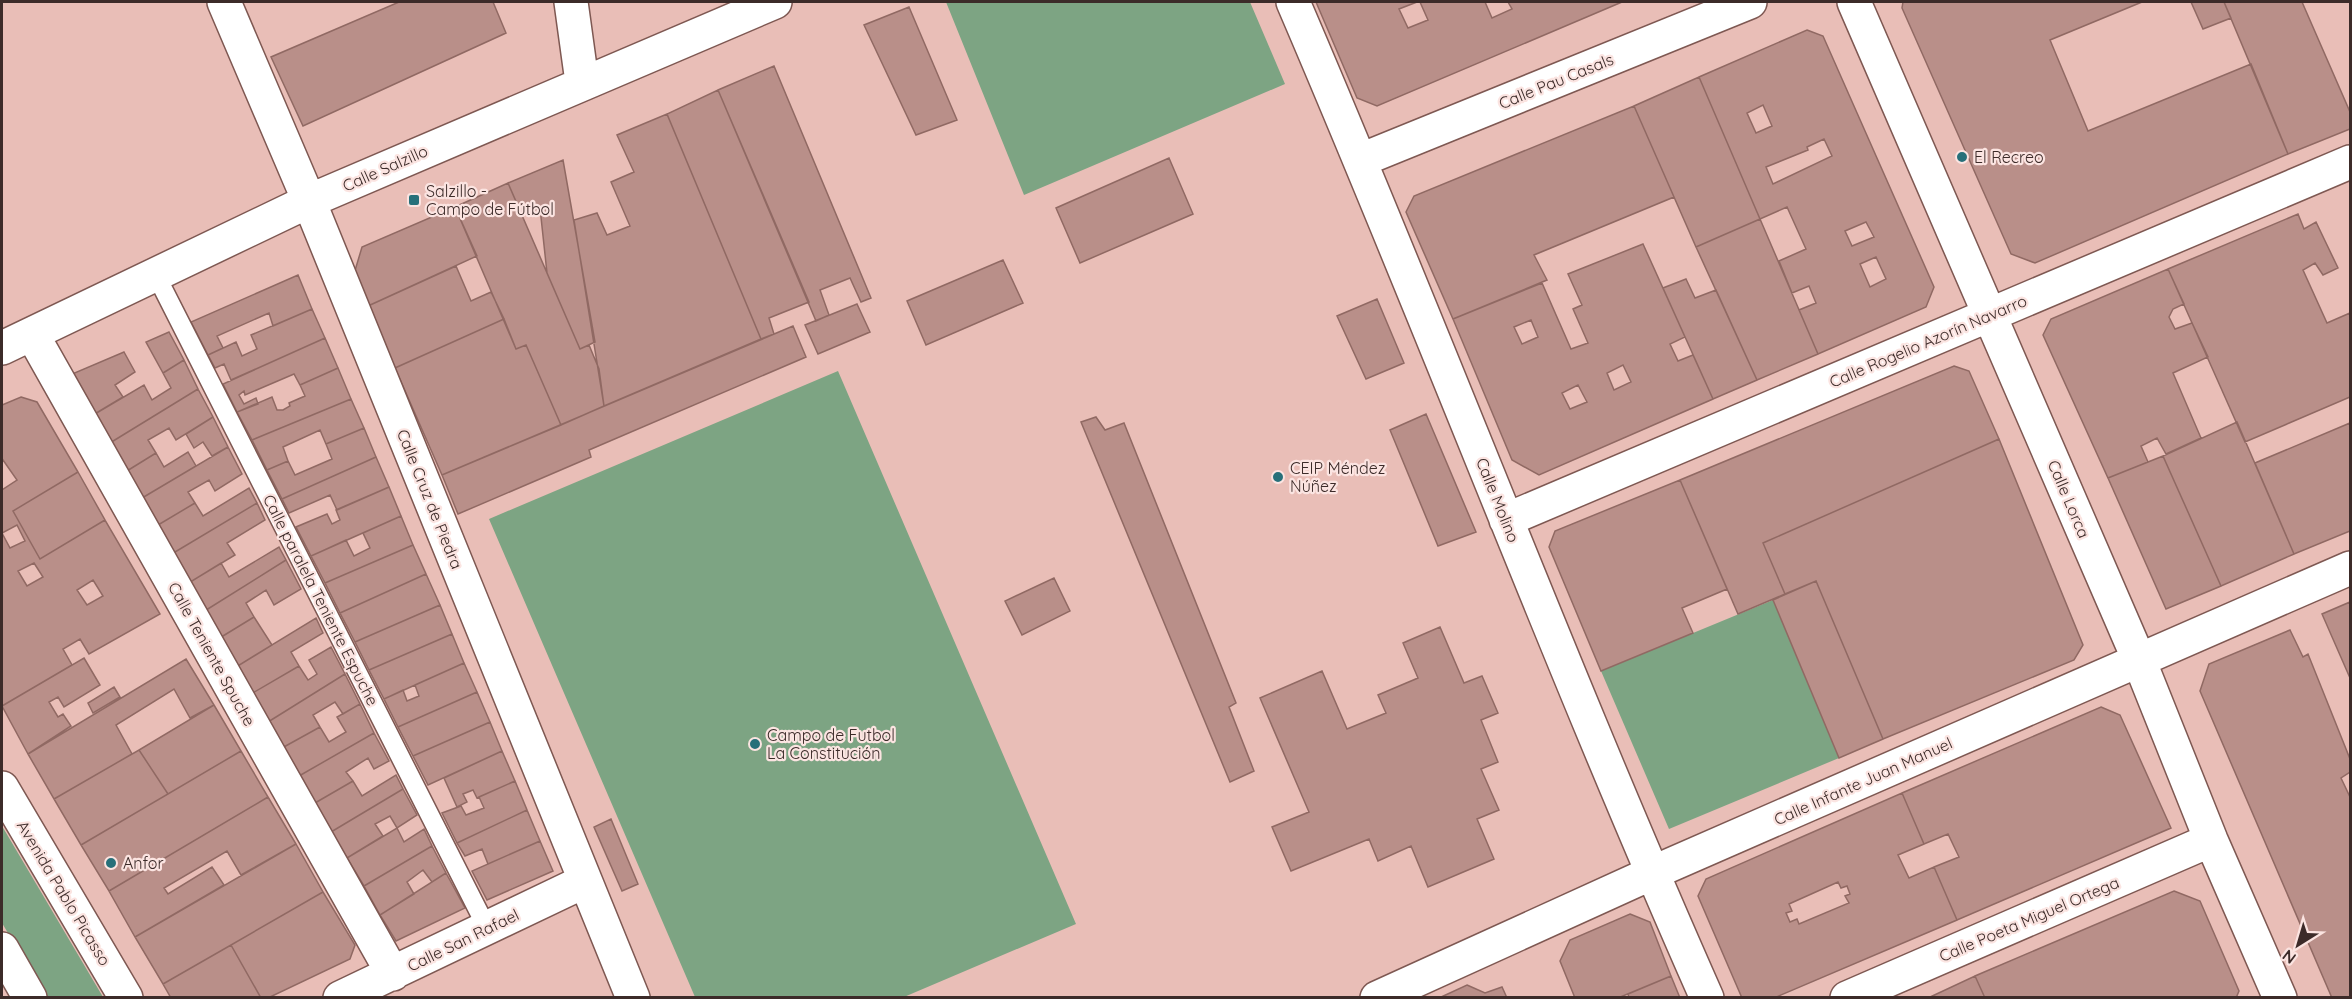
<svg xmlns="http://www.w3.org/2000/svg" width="2352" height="999" font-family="Quicksand,sans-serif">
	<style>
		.green { fill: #7da483 }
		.building { fill: #b98f89; stroke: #906963; stroke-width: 1.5; fill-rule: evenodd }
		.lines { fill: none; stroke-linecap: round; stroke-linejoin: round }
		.lane-casing { stroke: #7e5852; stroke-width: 21 }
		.street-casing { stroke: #7e5852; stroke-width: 36 }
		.lane { stroke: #fff; stroke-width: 18 }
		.street { stroke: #fff; stroke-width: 33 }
		.poi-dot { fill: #27707a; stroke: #fbe4e1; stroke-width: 2 }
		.labels { text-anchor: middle; stroke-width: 4.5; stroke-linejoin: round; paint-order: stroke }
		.street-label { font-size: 16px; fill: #3c2b29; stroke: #fbe4e1 }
		.poi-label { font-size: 16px; fill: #3c2b29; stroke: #fbe4e1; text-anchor: start }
	</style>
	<rect width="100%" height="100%" fill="#e9beb7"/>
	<path class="green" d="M946,2H1250L1285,84L1024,195Z
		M838,371L1076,924L904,997H695L489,519Z
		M1773,600L1839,758L1669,829L1601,671Z
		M2,826L103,997H46L2,923Z"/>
	<path class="building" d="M399,2H493L506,33L303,126L271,57Z
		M1316,2H1417L1399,9L1408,28L1428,20L1420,2H1485L1492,18L1512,9L1508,2H1622L1377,106L1357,98Z
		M1903,2H2142L2050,40L2088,131L2251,64L2288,154L2035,263L2011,254L1902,8Z
		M2191,2H2224L2231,18L2203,29Z
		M2224,2H2302L2350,112V129L2288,154Z
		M909,7L957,120L916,135L864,25Z
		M1807,30L1823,36L1934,287L1926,307L1818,354L1799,310L1816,303L1809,286L1792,293L1779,261L1806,249L1787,207L1760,219L1699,77ZM1763,105L1772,126L1756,133L1747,113ZM1824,139L1832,156L1773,184L1766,167L1808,150L1807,147ZM1866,222L1874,237L1852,246L1845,231ZM1876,257L1886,279L1870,287L1860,264Z
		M774,66L871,298L861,302L850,278L820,290L829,315L816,321L718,90Z
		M1699,77L1760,219L1696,247L1634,106Z
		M718,90L809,302L769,318L774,334L761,339L667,114Z
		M1634,106L1674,197L1534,255L1547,280L1453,319L1406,212L1414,196Z
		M667,114L761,339L604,406L574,220L597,213L607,235L630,226L611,182L634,172L617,135Z
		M1169,158L1193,214L1080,263L1056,208Z
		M563,160L595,342L580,349L547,273L540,208L522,215L508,183Z
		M508,183L580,349L589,345L599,369L604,406L561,425L526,345L516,349L455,207Z
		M455,207L477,256L368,306L354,274L362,247Z
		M2298,214L2304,229L2316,222L2338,268L2323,275L2315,263L2303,270L2327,323L2350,313V397L2245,442L2168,269Z
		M1760,219L1818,354L1757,380L1696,247Z
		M1643,244L1685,337L1670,344L1678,361L1693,355L1713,399L1539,475L1512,460L1453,319L1542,283L1571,349L1588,343L1573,309L1582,305L1568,274ZM1531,320L1538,337L1522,344L1514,327ZM1623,365L1631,382L1614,390L1607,373ZM1578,385L1587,402L1570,409L1562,393Z
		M1003,260L1023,303L926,345L907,301Z
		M456,266L471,301L491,292L504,319L395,368L368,306Z
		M2168,269L2184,304L2173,309L2169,317L2175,329L2192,323L2208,357L2173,373L2201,438L2166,454L2157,438L2141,446L2148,462L2108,478L2043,335L2051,319Z
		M298,275L312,309L273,326L269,313L217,336L223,348L208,355L191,322Z
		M1686,279L1695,298L1716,290L1757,380L1713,399L1663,288Z
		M1377,299L1404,363L1366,379L1337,316Z
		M857,304L870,332L818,354L805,325Z
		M312,309L325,338L231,380L224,364L215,368L208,355L236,342L242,356L257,349L251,335Z
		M504,319L516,349L526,345L561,425L442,475L395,368Z
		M793,326L806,357L589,450L591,457L458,514L442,475Z
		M169,332L184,360L163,373L146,342Z
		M325,338L338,368L300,385L294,374L245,395L244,391L239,395L244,404L256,398L258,404L237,412L223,384Z
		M124,352L135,372L115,385L123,397L88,418L65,377Z
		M184,360L198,389L105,446L88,418L144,385L152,400L171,388L163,373Z
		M1954,366L1969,371L1999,439L1763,543L1785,594L1738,614L1680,480Z
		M338,368L351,399L252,440L237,412L272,397L277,410H283L290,406L289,403L305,396L300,385Z
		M198,389L213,417L176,440L169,428L148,440L156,453L122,474L105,446Z
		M21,397L37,402L78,472L13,511L40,559L105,520L160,614L89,654L80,639L63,649L72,665L2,706V490L17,480L3,460L2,461V405ZM17,525L25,541L10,548L2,533ZM34,563L43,577L27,586L18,571ZM93,580L103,596L87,605L77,590Z
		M351,399L364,428L326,444L320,430L283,447L288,461L267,470L252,440Z
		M1426,414L1476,532L1438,546L1390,430Z
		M213,417L228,447L212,456L203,442L194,448L186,434Z
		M1096,417L1105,430L1124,423L1236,703L1229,707L1254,771L1230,782L1081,422Z
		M2237,422L2294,554L2221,586L2163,456Z
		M2350,423V531L2294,554L2255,463Z
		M364,428L376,457L282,499L267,470L288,461L295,475L332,459L326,444Z
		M1999,439L2083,645L2074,660L1883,739L1816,581L1785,594L1763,543Z
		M228,447L242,474L215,491L209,480L188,492L195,503L153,528L137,501Z
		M188,452L196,466L137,501L122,474L156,453L164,467Z
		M2163,456L2221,586L2166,609L2108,478Z
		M376,457L389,487L337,510L330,495L289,513L282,499Z
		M78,472L105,520L40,559L13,511Z
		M1680,480L1727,589L1682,608L1693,633L1601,671L1549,547L1555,531Z
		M389,487L401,516L311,556L296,527L327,514L332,524L340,520L336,510Z
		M249,488L257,503L170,555L153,528L195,503L203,516Z
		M257,503L265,520L227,543L235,555L187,584L170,555Z
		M401,516L413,545L325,583L311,556L346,540L354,556L370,548L363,533Z
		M413,545L426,574L340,613L325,583Z
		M279,547L286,560L203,612L187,584L221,563L229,577Z
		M286,560L301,589L274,605L266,590L246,603L254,617L218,639L203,612Z
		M426,574L440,605L355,642L340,613Z
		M1054,578L1070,611L1022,635L1005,601Z
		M1816,581L1883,739L1839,758L1773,600Z
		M2350,602V678L2322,614Z
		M440,605L452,634L369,670L355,642Z
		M254,617L272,645L236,667L218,639Z
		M316,618L323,633L291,652L299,666L251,694L236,667Z
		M1440,627L1464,683L1482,676L1498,713L1481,720L1498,762L1481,769L1499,810L1477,819L1494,859L1428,887L1411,846L1378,861L1369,839L1291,871L1272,827L1309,812L1260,698L1322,671L1347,729L1386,713L1378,695L1418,678L1403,643Z
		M2290,630L2303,657L2308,654L2350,759V772L2341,778L2350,797V998H2332L2200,691L2209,664Z
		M452,634L464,663L384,699L369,670Z
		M331,647L345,674L268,722L251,694L299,666L308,680L317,674L309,660Z
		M84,658L100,685L64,707L58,697L49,702L58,717L63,714L71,726L28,754L2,706Z
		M186,659L214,705L190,718L174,689L116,725L132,754L54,799L28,754Z
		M464,663L477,692L398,727L384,699L403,690L407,701L419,696L415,685Z
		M345,674L360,704L343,714L335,702L313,715L320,727L282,748L268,722Z
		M114,687L120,697L93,713L88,703Z
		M477,692L490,722L413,756L398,727Z
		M360,704L374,733L299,776L282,748L320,727L329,742L346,732L337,717Z
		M214,705L241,751L168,794L139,750Z
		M2101,707L2120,715L2171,828L1957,920L1934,867L1959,857L1948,834L1924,844L1902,793Z
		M490,722L502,751L428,785L413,756Z
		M374,733L389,761L374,769L368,758L346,772L353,781L315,803L299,776Z
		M139,750L168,794L81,845L54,799Z
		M241,751L268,797L109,891L81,845Z
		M502,751L515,781L477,798L473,790L463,794L467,802L457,807L444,778Z
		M396,775L403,789L331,832L315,803L353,781L362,796Z
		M515,781L527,810L457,843L442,813L461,806L466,815L484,808L479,797Z
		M403,789L417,815L397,828L390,816L375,824L383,836L347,858L331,832Z
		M1902,793L1924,844L1898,855L1909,878L1934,867L1957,920L1774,998H1742L1698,896L1706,879ZM1838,882L1841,888L1847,886L1850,894L1845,896L1849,903L1799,924L1797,919L1790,922L1786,913L1792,911L1789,904Z
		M268,797L296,844L241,875L227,851L164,888L168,894L212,867L224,885L135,937L109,891Z
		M527,810L540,841L488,864L482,849L465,856L457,843Z
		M611,819L638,884L622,891L594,827Z
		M397,828L404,842L424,829L432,846L364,886L347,858Z
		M540,841L553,871L487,900L472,871Z
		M296,844L323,892L163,984L135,937Z
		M432,846L446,873L432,882L423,870L407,882L414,894L380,915L364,886Z
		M446,873L465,908L396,941L380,915Z
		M2174,891L2200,901L2239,991L2236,998H1985L1975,976Z
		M323,892L355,945L350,959L268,998H261L231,945Z
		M1630,914L1650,922L1671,976L1618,998H1575L1560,961L1570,940Z
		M231,945L261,998H171L163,984Z
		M1671,976L1680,998H1629L1628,994Z
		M1975,976L1985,998H1928Z
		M1467,985L1485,993L1502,987L1507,998H1439Z"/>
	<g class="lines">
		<defs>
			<path id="lane" d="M155,273L487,928"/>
			<path id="street" d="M224,2L309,201L633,998
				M571,2L582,82
				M1293,2C1435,332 1561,669 1707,998
				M1854,2L2139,660L2211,840L2280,998
				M1361,160L1750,2
				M32,334L393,974
				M2,348L309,201L775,2
				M1506,520L2350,162
				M2,788L126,998
				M2,949L30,998
				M340,998L585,881
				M1377,998L1652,873L2350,568
				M1847,998L2211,840"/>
		</defs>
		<use href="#lane" class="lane-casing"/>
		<use href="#street" class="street-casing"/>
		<use href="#lane" class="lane"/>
		<use href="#street" class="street"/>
	</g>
	<g class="poi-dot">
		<circle cx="1962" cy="157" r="6"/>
		<rect x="408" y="194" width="12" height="12" rx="3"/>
		<circle cx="1278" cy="477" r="6"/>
		<circle cx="755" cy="744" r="6"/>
		<circle cx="111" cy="863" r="6"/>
	</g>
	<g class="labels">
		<g class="street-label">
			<text transform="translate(1556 81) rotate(-22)" y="6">Calle Pau Casals</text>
			<text transform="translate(385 168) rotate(-24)" y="6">Calle Salzillo</text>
			<text transform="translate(1928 341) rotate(-23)" y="6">Calle Rogelio Azorín Navarro</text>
			<text transform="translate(430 499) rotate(68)" y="6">Calle Cruz de Piedra</text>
			<text transform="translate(2069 499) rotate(67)" y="6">Calle Lorca</text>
			<text transform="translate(1498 500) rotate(68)" y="6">Calle Molino</text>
			<text transform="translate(321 600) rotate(63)" y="6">Calle paralela Teniente Espuche</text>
			<text transform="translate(212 654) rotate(61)" y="6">Calle Teniente Spuche</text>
			<text transform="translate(1863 781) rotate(-24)" y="6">Calle Infante Juan Manuel</text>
			<text transform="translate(64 893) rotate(59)" y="6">Avenida Pablo Picasso</text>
			<text transform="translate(2029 919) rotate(-23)" y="6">Calle Poeta Miguel Ortega</text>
			<text transform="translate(463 940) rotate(-26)" y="6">Calle San Rafael</text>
		</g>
		<g class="poi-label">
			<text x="1974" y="163">El Recreo</text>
			<text x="426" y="197">Salzillo -<tspan x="426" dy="18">Campo de Fútbol</tspan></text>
			<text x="1290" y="474">CEIP Méndez<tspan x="1290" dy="18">Núñez</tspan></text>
			<text x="767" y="741">Campo de Futbol<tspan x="767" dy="18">La Constitución</tspan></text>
			<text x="123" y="869">Anfor</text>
		</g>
	</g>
	<rect width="2352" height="999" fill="none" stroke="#3c2b29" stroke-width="6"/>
	<g transform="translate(2298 945) rotate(217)" stroke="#fbe4e1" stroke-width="4.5" paint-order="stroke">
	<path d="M0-4.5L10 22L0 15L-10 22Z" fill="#3c2b29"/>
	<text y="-9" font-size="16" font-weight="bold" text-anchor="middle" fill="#3c2b29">N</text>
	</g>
</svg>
